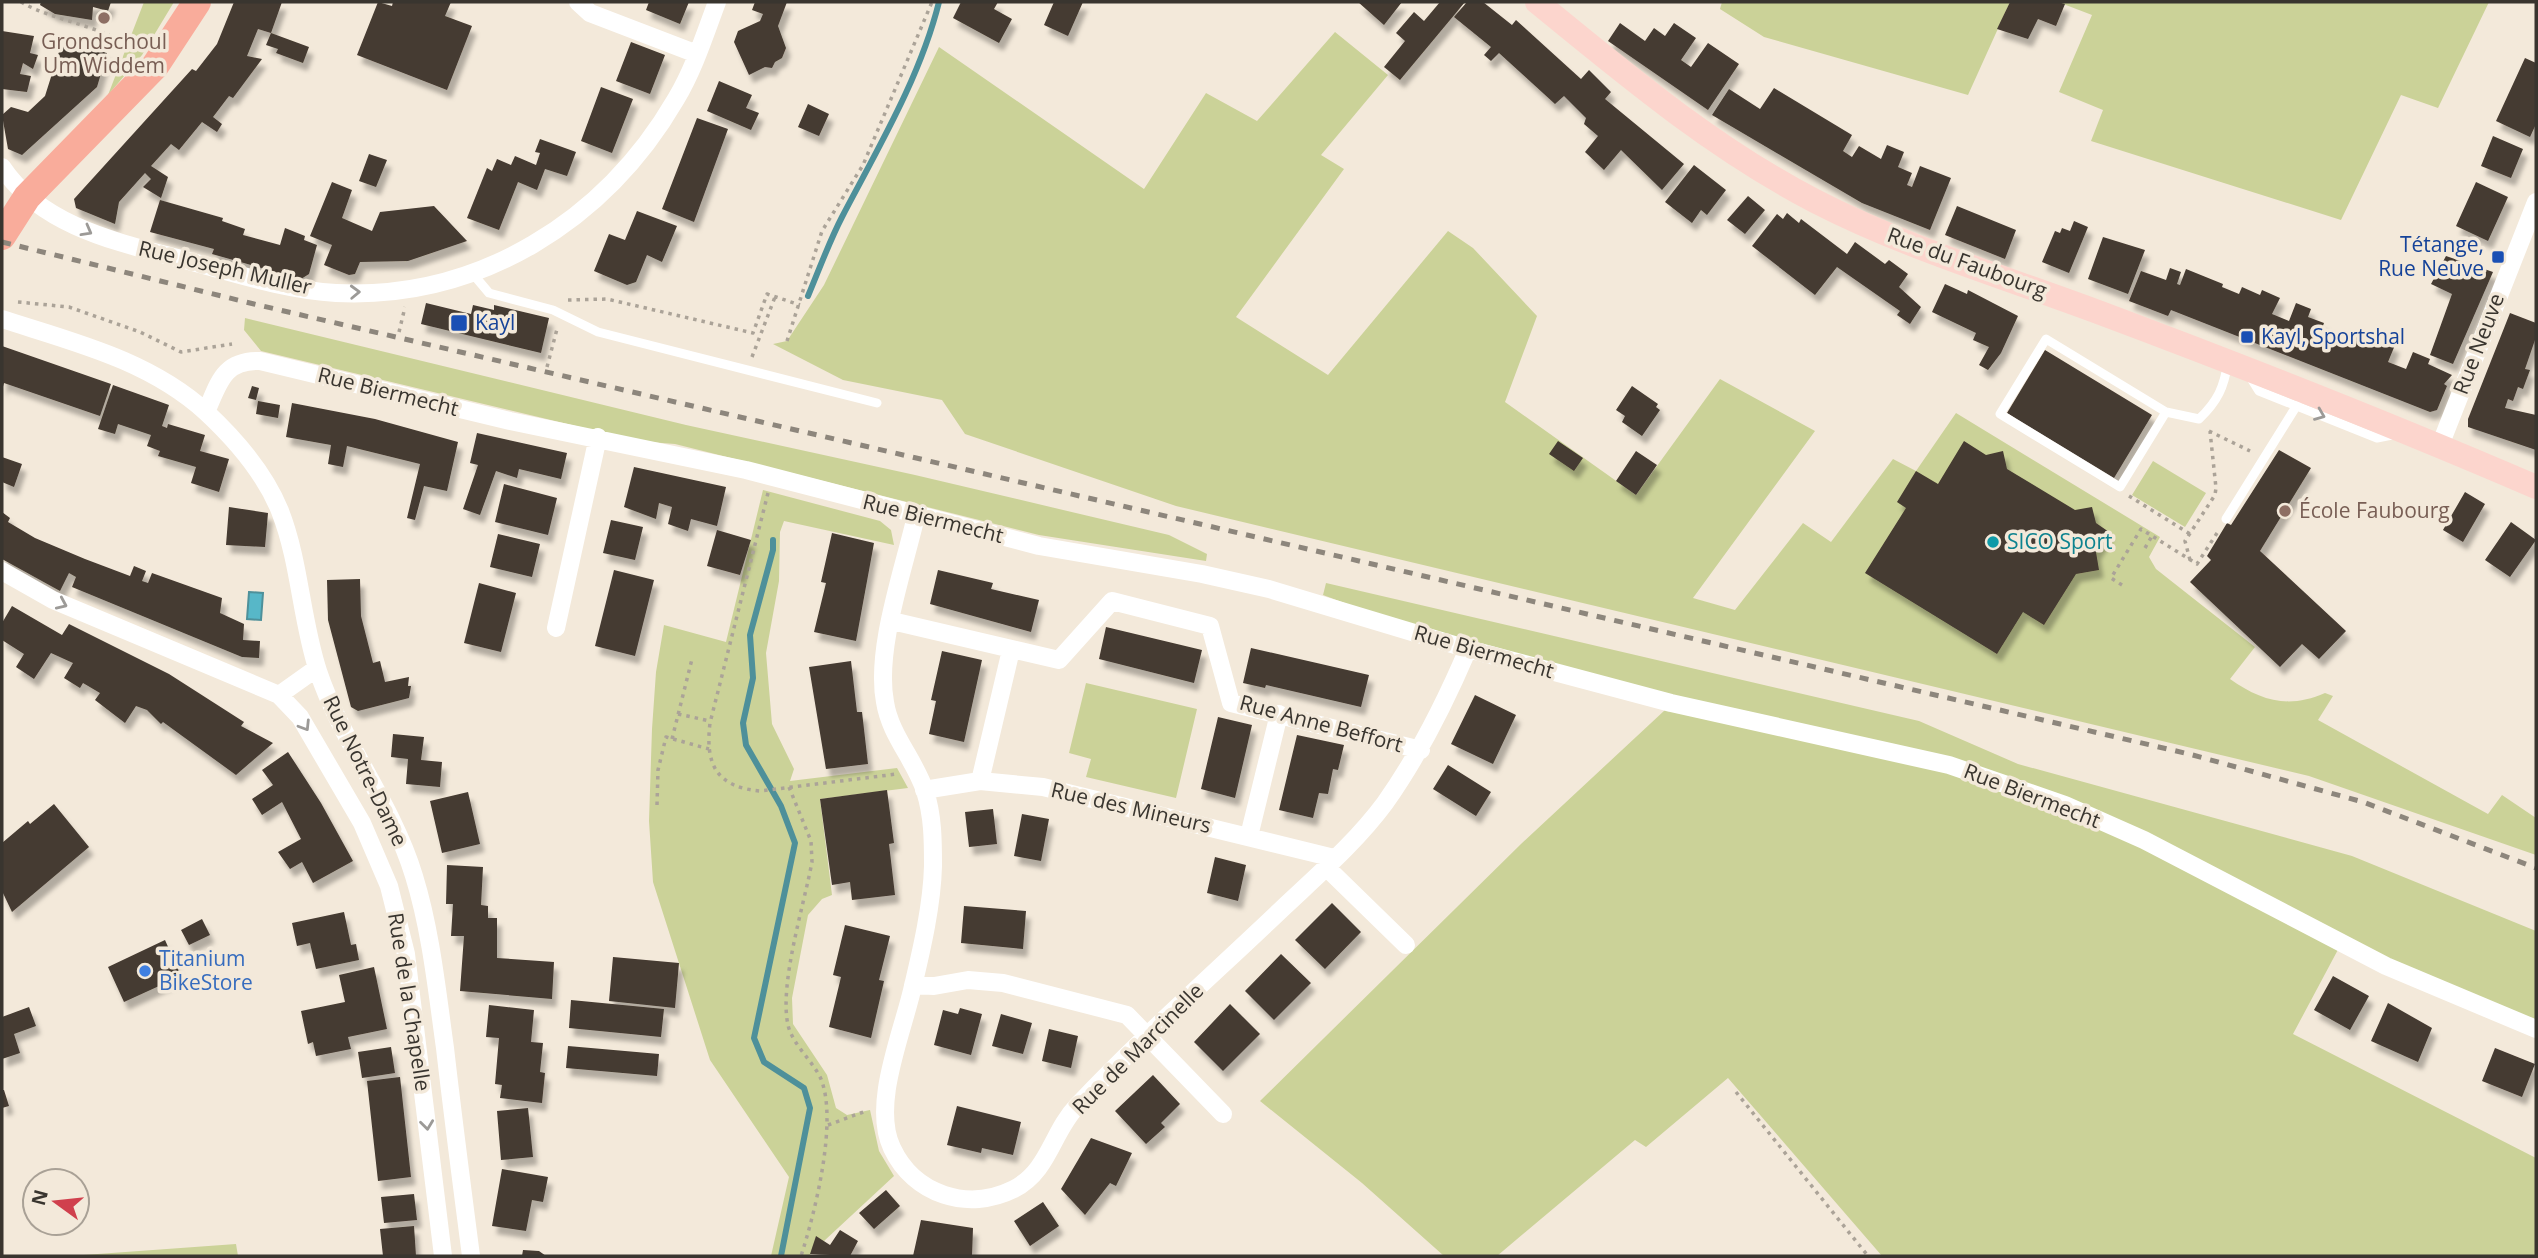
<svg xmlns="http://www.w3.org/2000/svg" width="2538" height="1258" font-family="'Open Sans',sans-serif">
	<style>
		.green { fill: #cbd298 }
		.water { fill: #57b7c8; stroke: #4e909a; stroke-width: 2 }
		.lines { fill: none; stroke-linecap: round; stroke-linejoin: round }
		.stream { stroke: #4e909a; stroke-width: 6 }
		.building { fill: #453a30; filter: url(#shadow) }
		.path { stroke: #aba398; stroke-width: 3.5; stroke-dasharray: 3.5 5; stroke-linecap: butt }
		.service { stroke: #fff; stroke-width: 9 }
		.minor { stroke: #fff; stroke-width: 18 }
		.secondary { stroke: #fcd5cd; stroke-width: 24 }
		.primary { stroke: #f9ac9b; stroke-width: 28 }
		.rail { stroke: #8d867c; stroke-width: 5; stroke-dasharray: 9 9; stroke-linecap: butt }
		.oneway { stroke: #9c9a97 }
		.education-dot { fill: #8d6e63; stroke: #f3e9da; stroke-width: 2.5 }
		.transit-dot { fill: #1a4fb4; stroke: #f3e9da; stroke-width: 2.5 }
		.culture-dot { fill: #0f9aa8; stroke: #f3e9da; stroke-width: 2.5 }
		.shop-dot { fill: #3f7fe0; stroke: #f3e9da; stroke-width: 2.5 }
		.labels { text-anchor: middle; stroke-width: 7; stroke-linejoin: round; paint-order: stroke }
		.education-label { font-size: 21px; fill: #785e54; stroke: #f3e9da }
		.transit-label { font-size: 21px; fill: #164399; stroke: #f3e9da; text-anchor: start }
		.street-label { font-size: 21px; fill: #39352f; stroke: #f3e9da }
		.culture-label { font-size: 21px; fill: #0d838f; stroke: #f3e9da; text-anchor: start }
		.shop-label { font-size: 21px; fill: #366cbe; stroke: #f3e9da; text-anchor: start }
	</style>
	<defs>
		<filter id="shadow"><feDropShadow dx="4.5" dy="8" stdDeviation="2" flood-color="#0004"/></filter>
	</defs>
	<rect width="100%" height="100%" fill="#f3e9da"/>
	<path class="green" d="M144,2H174L142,55L108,95Z
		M1722,2H2010L1968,95L1764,37L1720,9Z
		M2058,2H2489L2438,108L2401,95L2341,220L2091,141L2103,110L2059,92L2092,15Z
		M1335,32L1388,75L1321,155L1344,169L1236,317L1328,375L1448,231L1473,248L1537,316L1505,402L1636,495L1720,379L1815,431L1693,598L1735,610L1803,523L1831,542L1893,459L1916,471L1956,413L2160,537L2149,557L2156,569L2255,647L2230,679C2261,701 2289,709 2325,693L2333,696L2318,720L2488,814L2502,795L2536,818V855L2309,776L1176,506L965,434L942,400L843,380L773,344L787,341L824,285L939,47L1144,189L1206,93L1257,121Z
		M245,318L686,425L915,475L1169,535L1207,554L1206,561L1039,535L675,444L649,442L601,432L261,351L244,330Z
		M2153,461L2206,493L2185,527L2132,495Z
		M763,490L880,521L891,530L894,545L784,521L780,532L779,581L766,653L772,724L794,769L790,781L897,768L908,788L820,799L832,895L822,899L808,915L792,998L793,1024L827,1075L836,1108L847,1115L870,1110L879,1151L894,1176L824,1241L816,1237L810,1256H771L789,1177L710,1060L653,882L649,821L652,729L656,672L664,625L726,642Z
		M1326,583L1919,721L2018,764L2352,856L2536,931V1029L2008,783L1468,649L1323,595Z
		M1086,683L1197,709L1176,798L1086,777L1091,759L1069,753Z
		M1665,710L2006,786L2139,841L2341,944L2293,1034L2536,1158V1256H1882L1728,1078L1646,1147L1635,1140L1497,1256H1444L1362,1183L1260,1101L1521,844Z
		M236,1244L238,1256H70Z"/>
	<path class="water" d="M249,592L263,593L261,620L247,619Z"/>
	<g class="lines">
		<path class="stream" d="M808,296C819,270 829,242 842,217C878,148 920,78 939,2
			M773,540V550L750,635L753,678L743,723L746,745L781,806L795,843L754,1038L764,1062L804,1088L810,1108L781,1256"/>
	</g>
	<path class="building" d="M41,2H111L108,11L93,7L92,20L55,14L40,5Z
		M234,2H282L271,33L309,47L303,63L276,53L278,49L266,45L271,33L258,29L247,56L262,59L233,98L229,96L213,117L222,124L217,132L202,122L179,150L171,144L151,166L168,177L161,198L143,187L151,179L145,173L119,202L115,224L76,208L74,199L192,69L196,71L217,44Z
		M378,2L392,6L393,2H451L445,16L472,26L447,90L357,55Z
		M649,2H689L680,24L646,10Z
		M755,2H787L778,26L786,48L782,58L775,62L772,68L765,67L749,75L734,42L738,31L760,21L763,14L752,10Z
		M961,2H998L994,9L1012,19L999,43L953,18Z
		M1054,2H1083L1068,36L1044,25Z
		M1358,2H1402L1384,25Z
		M1440,2H1465L1400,80L1384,67L1405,41L1396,33L1414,12L1424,21Z
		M1467,2H1483L1512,25L1516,20L1581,79L1589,70L1611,92L1605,99L1684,164L1662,190L1621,150L1604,170L1585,152L1598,136L1584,124L1586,118L1564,96L1555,104L1499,53L1491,61L1484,55L1491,47L1454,17Z
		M2010,2H2058L2065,4L2056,26L2038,19L2028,39L1997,29Z
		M1620,23L1645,41L1654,28L1665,36L1674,23L1696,38L1681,60L1691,67L1708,43L1739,64L1708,110L1608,41Z
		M2,31L34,36L30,53L38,55L33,69L23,63L20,74L31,76L27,92L2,89Z
		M63,39L107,53L97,87L22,155L8,149L2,115L11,107L28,112L45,96Z
		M631,42L665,55L650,94L616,81Z
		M2525,58L2536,63V124L2530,137L2496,121Z
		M719,81L752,95L746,108L759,113L751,130L707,111Z
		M601,87L633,99L612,153L581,141Z
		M1774,88L1852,135L1843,151L1852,157L1859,146L1881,159L1887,145L1904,152L1898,167L1912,173L1907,185L1912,187L1920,166L1951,178L1930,230L1862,203L1712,115L1729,89L1760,109Z
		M808,104L829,114L819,136L798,127Z
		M697,118L728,129L694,222L662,209Z
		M2493,136L2523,149L2511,178L2481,166Z
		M540,139L576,152L567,176L545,169L537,190L518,182L499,230L467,218L487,168L492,171L497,159L511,165L515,156L536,165L540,153L535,152Z
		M369,154L387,160L376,187L359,181Z
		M1694,165L1726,190L1707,215L1701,210L1692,223L1665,202Z
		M332,182L352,190L342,218L372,231L380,212L434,206L467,241L408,261L360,262L355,274L349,275L324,265L332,245L310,236Z
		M2476,182L2508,197L2488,241L2456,226Z
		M1748,196L1765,210L1745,234L1727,220Z
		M160,200L223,218L222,221L245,229L243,235L280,245L285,228L305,236L304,240L317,245L309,274L301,279L212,254L214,249L150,232Z
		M1957,206L2016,230L2005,259L1945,235Z
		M637,211L677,226L662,262L647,255L636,282L627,285L594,271L609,234L625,240Z
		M1787,213L1799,223L1801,219L1847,254L1855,242L1885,264L1889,260L1908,274L1899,287L1921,307L1910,324L1897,315L1900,311L1837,267L1815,295L1752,246L1777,214L1783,219Z
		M2074,221L2088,227L2069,273L2042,262L2055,231L2060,233L2062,228L2070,231Z
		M2103,237L2145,250L2128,294L2088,279Z
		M2446,256L2493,272L2453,364L2430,355L2452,294L2431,284Z
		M2170,268L2181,272L2177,284L2180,285L2186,269L2223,284L2222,287L2239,294L2242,287L2260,295L2262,290L2280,298L2272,314L2289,321L2296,303L2311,309L2308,317L2324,323L2320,334L2324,335L2327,329L2337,334L2334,339L2338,341L2342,330L2360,337L2362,331L2395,345L2388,362L2406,369L2413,352L2430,359L2428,364L2452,375L2444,384L2447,386L2437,410L2430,412L2171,310L2168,316L2129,301L2141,271L2166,280Z
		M1945,284L1967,294L1968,290L2018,316L2001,353L1988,370L1979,365L1989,347L1973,340L1976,333L1932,312Z
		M426,303L471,314L473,305L494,310V305L549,318L541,353L421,324Z
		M2510,313L2536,323V337L2525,369L2530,370L2523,389L2518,387L2513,401L2508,399L2505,408L2536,415V450L2468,427V419Z
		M2,346L111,384L100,416L4,383L2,390Z
		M2045,350L2152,415L2114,478L2007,413Z
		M113,385L169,405L162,426L167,428L168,424L205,435L200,451L229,459L219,492L191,483L196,467L158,456L160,451L147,446L151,435L118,424L115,434L98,429Z
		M252,386L259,388L256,400L248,398Z
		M1632,386L1658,404L1656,407L1660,410L1642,436L1622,422L1625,416L1616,410Z
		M258,401L280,405L278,418L256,414Z
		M292,403L375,419L458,442L447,491L424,486L415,520L407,518L420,464L347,446L343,467L328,464L331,445L286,437Z
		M477,433L567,453L561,479L519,469L517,478L496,471L480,515L463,509L478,465L470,463Z
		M1558,441L1583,458L1574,471L1549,454Z
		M1964,441L1986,455L2003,451L2007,469L2075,510L2092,507L2096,523L2109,532L2096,552L2099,570L2076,574L2044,625L2023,612L1997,654L1865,573L1906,508L1897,502L1916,471L1938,484Z
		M2279,450L2311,468L2260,551L2346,631L2319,659L2302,644L2280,667L2190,582L2211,560L2207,556L2227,523L2231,525Z
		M1636,451L1657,465L1636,495L1616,481Z
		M2,457L22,464L14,487L2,482Z
		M634,467L726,487L717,526L691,519L688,531L668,524L672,507L659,503L656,519L624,507Z
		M504,484L557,498L548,535L495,522Z
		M2465,492L2485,504L2463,542L2443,530Z
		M229,507L268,513L265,547L226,545Z
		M2,512L10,518L8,522L35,538L85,559L130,576L134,566L146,571L142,581L148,583L152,573L222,598L220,613L244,624L243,640L260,641L259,658L242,657L72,587L76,577L69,573L60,591L2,559Z
		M611,520L643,527L635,560L603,553Z
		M2511,522L2536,540L2510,577L2485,560Z
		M717,530L751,540L740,575L707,566Z
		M832,533L874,543L856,641L814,632L826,583L821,582Z
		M498,534L540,544L532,577L490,567Z
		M614,570L654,580L635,656L595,646Z
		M938,570L993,583L991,589L1039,600L1031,632L930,604Z
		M360,579L361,616L373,663L380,661L385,682L409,677L408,686H411L409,698L358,711L351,707L328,620L327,580Z
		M479,583L516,593L501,652L464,643Z
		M12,606L62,635L69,624L169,674L244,722L241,726L273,743L236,775L163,722L161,724L147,710L136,706L125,723L95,700L100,693L83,683L80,688L64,678L73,663L51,653L34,679L16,667L24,654L2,640V623Z
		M1106,627L1202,650L1194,683L1099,659Z
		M1251,648L1369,675L1361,707L1266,685L1265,688L1243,683Z
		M942,651L982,660L964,742L929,734L936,701L931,700Z
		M851,661L857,712H862L868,764L826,769L809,667Z
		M1475,695L1516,715L1493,764L1451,744Z
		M1218,717L1252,725L1235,798L1201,789Z
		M393,734L424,737L421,760L442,762L440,787L406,784L408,759L391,757Z
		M1297,735L1344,745L1338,770L1333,769L1328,794L1319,793L1313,818L1279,810Z
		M288,752L321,803L353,861L313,883L302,862L290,869L278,852L301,839L282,802L262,815L252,799L273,785L262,770Z
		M1448,765L1491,792L1476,816L1433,789Z
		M887,790L894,843L889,844L895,895L852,900L850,882L832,885L820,799Z
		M468,792L480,844L442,853L430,801Z
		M54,804L89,847L12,912L2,891V843L28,821L30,824Z
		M993,809L997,844L969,847L965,812Z
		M1022,814L1049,819L1041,861L1014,856Z
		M1215,857L1246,865L1238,901L1207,893Z
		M447,865L483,867L481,905L488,906V918H497V958L554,962L552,999L460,991L464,936H451L453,904H446Z
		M1332,903L1361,932L1325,969L1295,940Z
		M964,906L1026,911L1023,949L961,943Z
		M344,912L351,945L356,944L359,960L316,969L310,943L297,946L292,923Z
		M202,919L210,935L189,945L181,930Z
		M845,925L890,936L879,980L884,981L871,1038L829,1027L841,977L833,975Z
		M165,940L181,976L124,1002L108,967Z
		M1281,954L1311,983L1274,1020L1245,991Z
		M613,957L679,963L675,1008L609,1001Z
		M374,967L387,1029L348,1037L351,1049L316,1056L313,1042L308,1044L301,1011L345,1002L339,975Z
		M2333,976L2369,996L2350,1030L2314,1010Z
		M571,1000L664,1009L661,1037L569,1028Z
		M2388,1003L2432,1028L2418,1062L2371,1041Z
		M1230,1004L1260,1034L1223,1071L1194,1042Z
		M489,1005L534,1010L531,1042L543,1043L540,1072L545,1073L542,1103L500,1098L502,1085L495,1084L499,1038L486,1037Z
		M29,1007L36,1026L14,1034L20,1053L2,1059V1017Z
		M960,1008L982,1014L971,1055L934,1045L943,1010L958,1014Z
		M1001,1014L1032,1023L1023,1054L992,1046Z
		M1049,1029L1078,1036L1071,1068L1042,1061Z
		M568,1046L659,1054L657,1076L566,1068Z
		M391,1047L395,1073L362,1078L358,1052Z
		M2495,1048L2535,1064L2522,1097L2482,1081Z
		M1153,1075L1180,1104L1161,1123L1165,1127L1146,1144L1115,1111Z
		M400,1077L411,1177L378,1181L367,1081Z
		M2,1090H4L9,1106L2,1108Z
		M957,1106L1021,1122L1013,1155L982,1148L981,1153L947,1145Z
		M528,1108L533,1157L501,1160L497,1111Z
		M1091,1138L1132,1153L1116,1186L1110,1183L1085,1215L1061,1189Z
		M502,1169L548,1177L543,1202L532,1200L526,1231L492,1226Z
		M886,1190L900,1206L874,1229L859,1213Z
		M414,1194L417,1220L384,1223L381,1197Z
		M1043,1202L1059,1226L1030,1246L1014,1221Z
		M921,1220L973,1228L972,1256H913Z
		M414,1226L416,1256H383L380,1229Z
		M840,1230L858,1241L850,1256L810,1254L816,1236L830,1245Z
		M523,1250L539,1251L546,1256H522Z"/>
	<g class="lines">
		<path class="path" d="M21,2C55,22 109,26 136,53
			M568,300L607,299L753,333L767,294L800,305
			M18,302L69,307L140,332L181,352L232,344
			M399,332L405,307
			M787,341L822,231L863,165L932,2
			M752,357L775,297
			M547,367L557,329
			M2209,431L2250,451
			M768,493L710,723C705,764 716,787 760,791L897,774
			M2129,496L2190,534
			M2145,548L2152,536
			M2190,560L2185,541L2215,495L2216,488L2210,431
			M2122,585L2111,578L2141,529L2197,564L2219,530
			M678,714L710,721
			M672,739L692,659
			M789,787L811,841L812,862C804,905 779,984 788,1025C792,1044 813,1061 821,1079C838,1121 815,1213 801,1256
			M657,805L658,770L666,737L709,749
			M1736,1092L1868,1256
			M828,1125L866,1111"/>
		<path class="service" d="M473,274L489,293L553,310L598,332L877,403
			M2249,375L2259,391L2377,438L2392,435
			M2166,412L2120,487L2000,414L2046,339L2166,412L2199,419C2218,401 2224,387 2228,362
			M2226,519L2297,405"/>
		<path class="minor" d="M578,2L590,13L697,54
			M2,167C41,226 117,242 181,259C232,272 283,290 336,293C479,300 605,221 676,99C694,69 705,34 717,2
			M2,319C73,342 149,360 206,412C235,439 265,474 280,511C300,562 301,619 318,671C342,743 392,803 414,876C431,931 437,991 445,1048C453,1118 462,1187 471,1256
			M206,412C219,383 223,360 260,361L510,421L746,470L1039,546L1202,574L1269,589L1468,649L1671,703L1949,765L2065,805L2144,840L2386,966L2536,1029
			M2439,448L2536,202
			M916,516C904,569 875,649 885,702C890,735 915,760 925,791C933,816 933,841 933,866C932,905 922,948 913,986C903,1032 871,1104 892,1148C914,1195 968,1212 1014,1189C1049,1171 1052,1132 1077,1106C1143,1036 1216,972 1285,906C1319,874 1357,841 1385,803C1419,755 1445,703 1468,649
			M2,571L53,600L279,695L300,717L362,823L389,886L406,954L443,1256
			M892,621L1059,660L1112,601L1210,626L1231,703L1421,750
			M556,628L598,437
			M279,695L317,668
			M980,781L1011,650
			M924,790L980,781L1043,787L1334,858
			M1249,836L1279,714
			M1326,867L1406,945
			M913,985L934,986L968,980L1003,983L1127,1015L1223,1114"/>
		<path class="secondary" d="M1537,2C1625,74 1713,148 1815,201C1904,247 2004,277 2098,312C2245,367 2392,425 2536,487"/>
		<path class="primary" d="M2,236L27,197L155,66L197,2"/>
		<path class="rail" d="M2,242L254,304L2189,754L2363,802L2536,868"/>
	</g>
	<defs><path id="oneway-chevron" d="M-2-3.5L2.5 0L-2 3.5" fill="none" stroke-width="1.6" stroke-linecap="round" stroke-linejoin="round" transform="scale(1.75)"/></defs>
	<g class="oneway">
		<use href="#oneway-chevron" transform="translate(87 231) rotate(29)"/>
		<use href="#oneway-chevron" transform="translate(355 292) rotate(-2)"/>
		<use href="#oneway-chevron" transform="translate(2320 415) rotate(22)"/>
		<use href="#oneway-chevron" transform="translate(62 604) rotate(24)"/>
		<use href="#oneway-chevron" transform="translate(305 726) rotate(58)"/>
		<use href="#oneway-chevron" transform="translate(427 1125) rotate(83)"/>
	</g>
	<g class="education-dot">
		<circle cx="104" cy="18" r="7"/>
		<circle cx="2285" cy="511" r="7"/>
	</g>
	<g class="transit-dot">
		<rect x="2491" y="250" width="14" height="14" rx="3.5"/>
		<rect x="450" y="314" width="18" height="18" rx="3.5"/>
		<rect x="2240" y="330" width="14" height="14" rx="3.5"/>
	</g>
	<circle class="culture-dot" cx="1993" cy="542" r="7"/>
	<circle class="shop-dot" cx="145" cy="971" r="7"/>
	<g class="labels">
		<g class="education-label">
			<text x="104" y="49">Grondschoul<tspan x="104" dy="24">Um Widdem</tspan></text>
			<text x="2299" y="518" text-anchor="start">École Faubourg</text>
		</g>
		<g class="transit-label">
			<text x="2484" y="252" text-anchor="end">Tétange,<tspan x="2484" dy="24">Rue Neuve</tspan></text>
			<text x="475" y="330">Kayl</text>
			<text x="2261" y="344">Kayl, Sportshal</text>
		</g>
		<g class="street-label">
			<text transform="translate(1967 263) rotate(20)" y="7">Rue du Faubourg</text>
			<text transform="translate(225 268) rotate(13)" y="7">Rue Joseph Muller</text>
			<text transform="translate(2479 344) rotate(-69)" y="7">Rue Neuve</text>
			<text transform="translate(388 392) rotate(14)" y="7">Rue Biermecht</text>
			<text transform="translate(933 519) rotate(14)" y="7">Rue Biermecht</text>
			<text transform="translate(1484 652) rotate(16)" y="7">Rue Biermecht</text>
			<text transform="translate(1321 724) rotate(15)" y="7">Rue Anne Beffort</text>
			<text transform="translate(365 771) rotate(64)" y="7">Rue Notre-Dame</text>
			<text transform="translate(2032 796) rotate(21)" y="7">Rue Biermecht</text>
			<text transform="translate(1131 808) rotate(13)" y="7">Rue des Mineurs</text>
			<text transform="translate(409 1002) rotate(81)" y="7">Rue de la Chapelle</text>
			<text transform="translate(1138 1049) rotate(-45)" y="7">Rue de Marcinelle</text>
		</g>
		<g class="culture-label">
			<text x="2007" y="549">SICO Sport</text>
		</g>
		<g class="shop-label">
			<text x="159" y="966">Titanium<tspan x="159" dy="24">BikeStore</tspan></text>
		</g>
	</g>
	<rect width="2538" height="1258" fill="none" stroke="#39352f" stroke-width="7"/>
	<g transform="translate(56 1202) rotate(285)"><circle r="33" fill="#f3e9da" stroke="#a9a196" stroke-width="2"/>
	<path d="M0-5L12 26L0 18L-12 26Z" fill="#d0404d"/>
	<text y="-10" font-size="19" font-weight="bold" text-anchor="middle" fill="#39352f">N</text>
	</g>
</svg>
